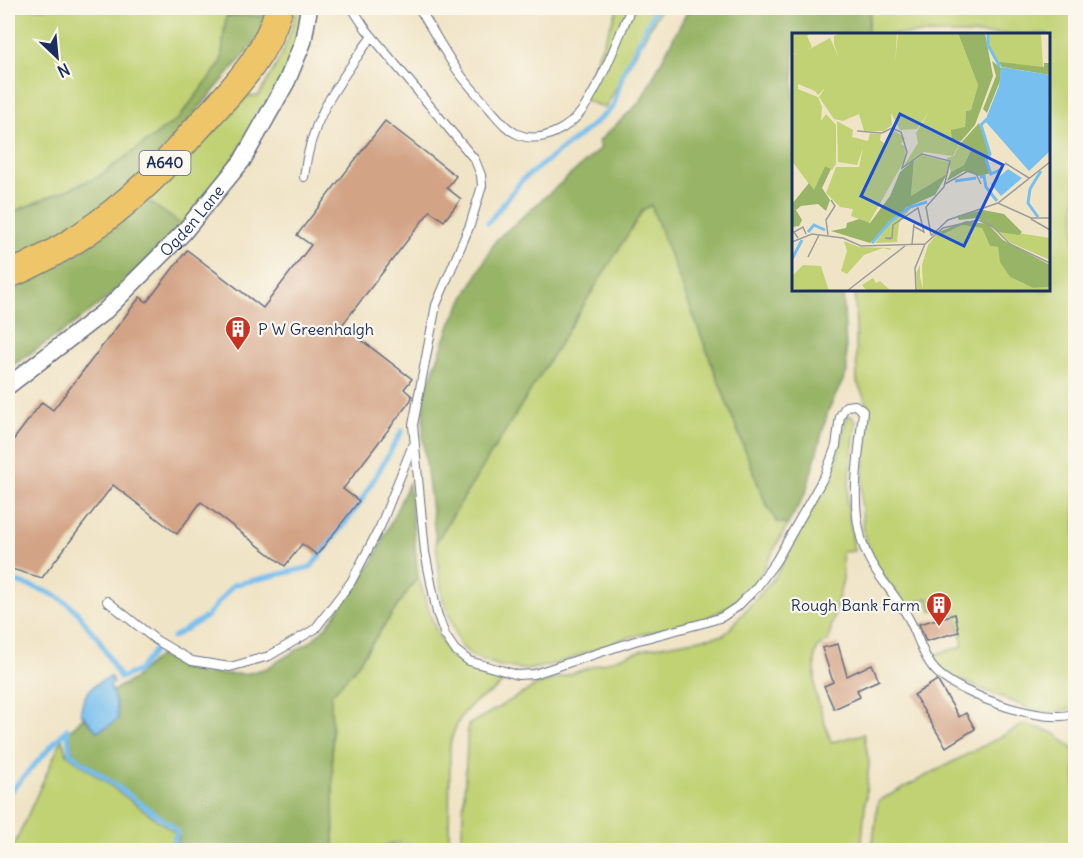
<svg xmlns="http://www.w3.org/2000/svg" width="1083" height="858" font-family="Delius,sans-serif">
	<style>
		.green { fill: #c1d274; stroke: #6e8069; stroke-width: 1.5 }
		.forest { fill: #98b466; stroke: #5a7262; stroke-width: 1.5 }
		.water { fill: #77bfef; stroke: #4977a6; stroke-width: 1.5 }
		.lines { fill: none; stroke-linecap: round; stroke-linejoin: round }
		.stream { stroke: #77bfef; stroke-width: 5 }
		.building { fill: #d3a385 }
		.lane-casing { stroke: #666e82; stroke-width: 10 }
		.street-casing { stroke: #666e82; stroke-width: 19 }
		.primary-casing { stroke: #666e82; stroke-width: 29 }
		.lane { stroke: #fff; stroke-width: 8 }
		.street { stroke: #fff; stroke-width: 16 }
		.primary { stroke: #eec569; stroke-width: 27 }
		.labels { text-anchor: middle; stroke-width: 4.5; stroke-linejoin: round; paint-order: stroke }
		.shield { fill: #fbf7ec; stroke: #5e6b89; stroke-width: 1.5 }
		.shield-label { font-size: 15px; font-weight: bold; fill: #1b2f5e }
		.street-label { font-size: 16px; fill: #1b2f5e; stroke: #fbf7ec }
		.poi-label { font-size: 16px; fill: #1b2f5e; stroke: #fbf7ec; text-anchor: start }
		.inset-river { fill: none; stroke: #77bfef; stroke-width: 3 }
		.inset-road { fill: none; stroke: #9b9c9c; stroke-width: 1.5 }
		.view { fill: #1d4ed8; fill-opacity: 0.15; stroke: #1d4ed8; stroke-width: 3 }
		.inset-edge { fill: none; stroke: #1b2f5e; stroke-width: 3 }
	</style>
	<rect width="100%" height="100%" fill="#fbf7ec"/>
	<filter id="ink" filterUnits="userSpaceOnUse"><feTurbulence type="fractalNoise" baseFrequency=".0167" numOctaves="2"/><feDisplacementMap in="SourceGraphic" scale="12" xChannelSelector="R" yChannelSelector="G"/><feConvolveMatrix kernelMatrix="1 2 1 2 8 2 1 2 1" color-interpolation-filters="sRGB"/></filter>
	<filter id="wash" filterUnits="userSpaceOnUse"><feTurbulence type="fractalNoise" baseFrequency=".008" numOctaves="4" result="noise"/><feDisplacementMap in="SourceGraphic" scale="24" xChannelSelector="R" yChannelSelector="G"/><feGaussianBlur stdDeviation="1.35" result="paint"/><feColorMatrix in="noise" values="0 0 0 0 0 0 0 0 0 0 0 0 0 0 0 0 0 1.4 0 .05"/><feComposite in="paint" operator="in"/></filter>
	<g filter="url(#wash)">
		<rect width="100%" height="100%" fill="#f0e4c6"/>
		<path class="green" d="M8,8H268L267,16H226L221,63L179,118L98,177L8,214Z
			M296,8H304L296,47L275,93L216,187L182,225L148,201L248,96H258C276,68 291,41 296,8Z
			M618,8H661L605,108L580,98Z
			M871,8H1075V708L1050,713L1033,710L945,674L937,665L933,655L961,647L963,644L953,604L931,611L928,598L906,606L872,560L864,534L861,500L867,429V403L857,382L855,290H1048V34H867Z
			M651,205L765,502L777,522L788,524L758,579L731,605L706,619L623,639L559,663L527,670L500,666L472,656L460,645L442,596L436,542L643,209Z
			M847,416H851L856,421L847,501L854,551L842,552L843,579L828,641L818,647L815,655V692L831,742L864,734L869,763L861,850H461L468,725L537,685L649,648L724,635L775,577L835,466Z
			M418,576C425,599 439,651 460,664C474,671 490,675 504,681C498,689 490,693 481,698C463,709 455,724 450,745L449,850H431L398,843L366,850H338L334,848L331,695L355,668Z
			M1025,724L1054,733L1075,750V850H872L878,801Z
			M62,739L67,754L175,833L169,850H12Z"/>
		<path class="forest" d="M689,8H871L867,34H794V290H843L847,372L828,411L806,492L788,524L777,522L765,502L651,205L643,210L436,542L423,439L424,396L452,320L496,240L601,148L598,142L640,102Z
			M226,16H267L258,39L130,189L8,268V214L98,177L179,118L221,63Z
			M148,201L182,225L109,297L64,331L8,368V293C59,269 103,237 148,201Z
			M409,483L418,576L355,668L331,695L334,848L338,850H175C179,840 181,834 173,825L72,752L69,732L83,717L97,731L109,726L118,719L117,704L112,691L132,680L160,655L174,664L203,674H245L267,668L310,642L327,626L373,561Z"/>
		<path class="water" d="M111,677L114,683L110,685C114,699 117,704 118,719L109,726L97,731L81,713C81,695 94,682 111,677Z"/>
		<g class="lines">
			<path class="stream" d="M488,223L522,180L583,133L613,107L623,73L656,8
				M8,580C32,586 58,592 76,611C84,619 88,630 97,636L120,678L138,671L156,649
				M173,637L206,617L233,585L311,567L359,505L402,431
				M67,729L70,753L172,826L177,832L172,850
				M8,794L67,729"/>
		</g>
		<g id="blocks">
			<path class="building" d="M385,121L456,176L447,188L461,199L444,221L430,211L342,325L412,379L404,389L412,396L411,400L343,489L359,501L317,555L302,544L285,566L201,502L177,534L113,485L42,578L8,568V447L42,402L53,410L140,297L147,302L187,250L263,308L311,245L297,235Z
				M955,614L959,632L926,641L919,624Z
				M838,644L847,676L872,664L879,680L857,690L860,697L834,709L824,686L833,682L822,648Z
				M937,680L959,717L966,713L975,729L946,747L914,695Z"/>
		</g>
	</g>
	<g filter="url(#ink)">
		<use href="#blocks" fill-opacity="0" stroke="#666e82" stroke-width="1.5"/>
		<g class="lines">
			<defs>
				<path id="lane" d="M352,8L366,29L475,160L481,175L482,186L470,225L436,305L413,425L425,552L437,613L445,635L455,650L469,661L518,675L534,674L635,641L707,622L722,617L737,607L756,588L776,561L825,475L836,446L840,416L846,406L855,405L863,411C860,449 851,491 859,529C867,571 891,585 909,619C919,637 923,660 939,674C963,695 1045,726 1076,713
					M419,8C431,27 442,48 455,67C465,82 478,95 490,109C498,118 506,129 517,134C541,145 570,128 584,108C603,80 618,38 631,8
					M304,177C311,116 338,84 372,36
					M107,601L156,640L192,661L230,667L269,656L315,629L351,582L380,527L412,447"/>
				<g id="street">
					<path id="s1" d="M8,386L105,311L183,233L242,161L287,81L303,42L309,8"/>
				</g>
				<path id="primary" d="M8,275C59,254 108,220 148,182C167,164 183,143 201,124C234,88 266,57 279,8"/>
			</defs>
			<use href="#lane" class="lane-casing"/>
			<use href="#street" class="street-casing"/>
			<use href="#primary" class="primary-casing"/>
			<use href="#lane" class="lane"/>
			<use href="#street" class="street"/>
			<use href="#primary" class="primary"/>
		</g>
	</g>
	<defs>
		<symbol id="building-pin" viewBox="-11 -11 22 30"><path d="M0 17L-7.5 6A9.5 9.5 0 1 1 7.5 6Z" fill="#c8321e" stroke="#fbf7ec"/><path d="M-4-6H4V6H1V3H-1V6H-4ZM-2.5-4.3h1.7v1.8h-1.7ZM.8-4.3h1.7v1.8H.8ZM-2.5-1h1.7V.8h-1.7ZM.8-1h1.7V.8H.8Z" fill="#fff"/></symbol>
	</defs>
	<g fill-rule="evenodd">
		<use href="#building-pin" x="223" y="314" width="30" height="40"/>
		<use href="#building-pin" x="924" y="590" width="30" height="40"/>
	</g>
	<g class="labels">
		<rect class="shield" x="139.5" y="151" width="51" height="24" rx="4.5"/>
		<g class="shield-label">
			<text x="165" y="168">A640</text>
		</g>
		<g class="street-label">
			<text dy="6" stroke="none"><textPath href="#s1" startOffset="248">Ogden Lane</textPath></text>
		</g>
		<g class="poi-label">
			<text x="258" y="335">P W Greenhalgh</text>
			<text x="920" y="611" text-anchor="end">Rough Bank Farm</text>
		</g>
	</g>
	<g transform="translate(792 33)">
		<rect width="258" height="258" fill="#f0e4c6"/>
		<path d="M0,0H19L15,3L20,14L14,18L38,5L47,25L42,11V3L48,0H105L103,30L106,0H166L186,52L179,77L174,78L173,94L160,107L169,108L161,123L132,119L111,134L126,110L124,100L137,79L125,96L108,97L99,80L100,92L92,98H72L67,81L51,88L42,86L27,64L33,55L26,62L23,58L6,51V56L26,64L30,74L29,88L34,81L44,92V131L40,137L33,133L22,158L0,128V22L4,20L0,21ZM197,0H249L251,34L207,31L196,12ZM45,88L61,97L60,104L76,108L78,100L89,101L88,107L94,112L100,96L113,105L109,111L114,114L113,126L77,190L59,183L61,176L48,174L34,160L44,134H67L71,115L65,132L46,129ZM168,111L179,117L172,132L159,139L155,125L162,123ZM130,122L157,129L155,141L119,163L122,128ZM119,175L107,190L105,209L83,210L100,188ZM170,192L190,195L198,213L206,214L209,229L218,244L241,255L258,254V258H125L124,240L128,232V244L131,256L130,232L136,212L147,199ZM213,198L258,205V227L219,210L207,199ZM52,208L67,214L98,215L99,217L91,215L72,222L55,241L49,238L55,218ZM11,232L29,233L37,258L0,256V243ZM81,245L84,250L88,248L99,258H75L70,252Z" fill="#c1d274"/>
		<path d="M166,0H193L201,43L183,92L169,108L160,107L159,97L173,94L174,78L179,77L186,52ZM200,28L209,35L208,48L195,80L191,76L204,43ZM207,29L252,34V30H258V42L210,34ZM187,90L198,121L193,126L199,140L187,143L172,138L155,148L159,139L172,132L179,117L168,111ZM122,127L119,163L155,141L143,162L115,174L78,210L39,198L54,195L55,190L67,186L78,190L98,163L108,139ZM33,133L39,136L30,155L38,167L34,178L26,171L9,173L4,177L10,187L7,193L0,194V171L17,150L22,157ZM191,177L212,181L230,199L227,202L207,199L185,185L167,187L165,183ZM174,188L196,191L211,207L258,232V254L241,255L218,244L208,229L206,214L198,213L190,195L170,192L151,201L147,199Z" fill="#98b466"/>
		<path d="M209,34L258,42V118L237,138L193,88L207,53ZM216,136L230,145L209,163L199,151Z" fill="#77bfef"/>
		<path class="inset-river" d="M196,0V12L208,34M195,86L189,92L198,121L194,127L199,141L210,136M188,144L192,143L194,154L205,168M163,148L184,145M246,184L236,170L238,156L249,138M16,199L22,192L33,197M80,210L99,188L118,174L135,169M0,226L10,207"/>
		<path class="inset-road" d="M65,98L90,100L100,95L109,99L115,119L110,135L130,121L158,128L152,154L134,174L139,202M213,130L237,145M153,151L176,138L184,141L189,151M206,170L239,185H258M239,186L258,197M36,202L34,187L43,173L39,167M139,203L156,187L206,170L258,129M6,205L2,199L11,194L14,201M99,206L93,205H100L101,192L126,175L132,199L121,193M0,209L20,201L51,205L69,213L133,211L151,195L186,187L200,193L218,211L258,230M120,211L122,191M16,224L27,202M55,258L113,213M124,258L123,235L133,211"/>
		<path class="view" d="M108,81L211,132L172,213L69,163Z"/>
		<rect width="258" height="258" class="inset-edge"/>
	</g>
	<rect width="1083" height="858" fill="none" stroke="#fbf7ec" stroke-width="30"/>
	<g transform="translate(57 57) rotate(154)" stroke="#fbf7ec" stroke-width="4.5" paint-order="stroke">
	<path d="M0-4.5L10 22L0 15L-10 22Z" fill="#1b2f5e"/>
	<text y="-9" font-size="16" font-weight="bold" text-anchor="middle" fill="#1b2f5e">N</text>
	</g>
</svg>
